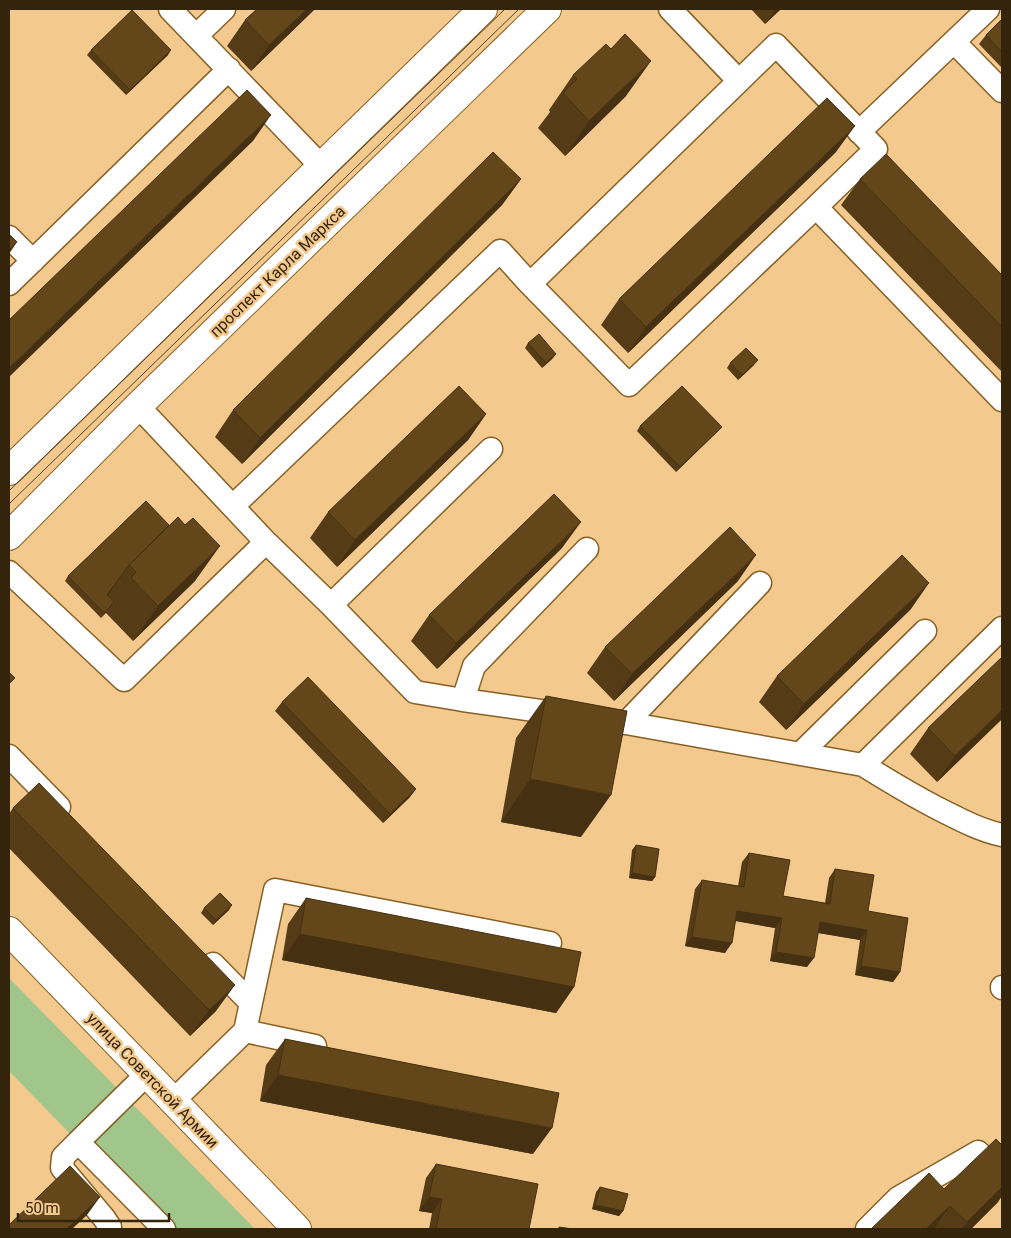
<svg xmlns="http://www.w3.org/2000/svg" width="1011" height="1238" font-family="Roboto,sans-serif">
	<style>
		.green { fill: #a0c68c }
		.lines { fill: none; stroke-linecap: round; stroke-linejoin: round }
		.minor-casing { stroke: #866024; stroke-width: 25 }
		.major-casing { stroke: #866024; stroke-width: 30 }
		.minor { stroke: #fff; stroke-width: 22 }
		.major { stroke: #fff; stroke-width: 28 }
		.tram { stroke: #554122; stroke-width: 1 }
		.wall { fill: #553c16 }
		.shaded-wall { fill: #453112 }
		.building { fill: #634619; stroke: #453112 }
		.labels { text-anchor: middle; stroke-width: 5; stroke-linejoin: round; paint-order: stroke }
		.street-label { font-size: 16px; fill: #34240b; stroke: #f4c98e }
	</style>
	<rect width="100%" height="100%" fill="#f4c98e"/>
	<path class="green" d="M9,978L255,1229H163L9,1071Z"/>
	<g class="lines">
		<defs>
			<path id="minor" d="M170,9L321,166
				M670,9L739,81L776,45L876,149L816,207L1002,400
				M196,36L224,9
				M954,42L1002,91
				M859,132L988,9
				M9,237L33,261
				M9,284L229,69
				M530,284L739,81
				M138,406L266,542L331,605L415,692L463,700L626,723L863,765C887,780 912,795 937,808C959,819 979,830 1002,835
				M233,506L500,251L530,284L629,385L816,207
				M9,572L124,680L266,542
				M331,605L491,449
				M463,700L474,666L587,549
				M626,723L760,583
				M800,754L925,631
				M9,756L59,807
				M863,765L1002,628
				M1002,987V988
				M251,1003L275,890L550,943
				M245,1031L315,1046
				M147,1074L78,1142L164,1229
				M173,1101L245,1031L251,1003L213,964
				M78,1142L63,1157L62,1168L104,1218L110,1227L109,1229
				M867,1229L898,1198L978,1152L1002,1175"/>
			<path id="major" d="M9,471L483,9
				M9,536L138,406L547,9
				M9,931L297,1229"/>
		</defs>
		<use href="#minor" class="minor-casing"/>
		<use href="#major" class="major-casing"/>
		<use href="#minor" class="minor"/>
		<use href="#major" class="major"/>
		<path class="tram" d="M9,491L505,9
			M9,504L519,9"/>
	</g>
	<path class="wall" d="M257,9H315L251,71L227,46L245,20Z
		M751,9H781L765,24Z
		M1002,19V68L979,44L986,35Z
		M91,50L168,55L126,95L87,55Z
		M573,75L626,96L565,156L538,128L550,112L549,110Z
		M836,152L628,353L601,325L619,299Z
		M521,179L502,205L242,464L215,437L233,410Z
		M860,179L1002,275V372L841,205Z
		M528,343L556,354L552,359L542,368L525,348Z
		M730,363L754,365L738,380L727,368Z
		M486,414L468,440L337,567L310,538L328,512Z
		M640,426L718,431L676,472L637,431Z
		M146,501L195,581L133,641L106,613L101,618L65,581L68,576Z
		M562,548L437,669L411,641L429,615Z
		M738,581L614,701L587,673L605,647Z
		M911,609L786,730L759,702L777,676Z
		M546,696L581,837L501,822L516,738Z
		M282,702L416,789L409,798L383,823L275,711Z
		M1002,719L937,782L910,754L928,728Z
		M13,808L216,1011L190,1036L9,848V814Z
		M636,845L655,877L652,881L629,878L632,850Z
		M749,853L783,896L825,903L829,878L835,869L868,911L900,972L893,982L855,975L860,940L818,933L807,967L770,961L775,928L735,921L725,953L685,946L695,889L702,880L738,886L742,862Z
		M306,898L574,987L556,1013L282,960L288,924Z
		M204,908L229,910L213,925L201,913Z
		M285,1039L533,1154L260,1101L266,1065Z
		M436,1164L529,1229H429L432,1213L419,1211L426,1178Z
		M600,1187L623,1211L619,1216L592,1209L596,1192Z
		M944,1189L998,1202L971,1229H871Z"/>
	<path class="shaded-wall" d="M307,9H315L251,71L269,45Z
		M776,9H781L765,24Z
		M171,50L168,55L126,95L130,90Z
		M651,61L626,96L565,156L589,121Z
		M271,115L253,141L9,377V368Z
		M855,126L836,152L628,353L646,327Z
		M521,179L502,205L242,464L260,438Z
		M17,242L9,254V250Z
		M556,354L552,359L542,368L546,363Z
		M758,360L754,365L738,380L742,375Z
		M486,414L468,440L337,567L355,540Z
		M722,427L718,431L676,472L680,467Z
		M581,522L562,548L437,669L456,643Z
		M220,546L195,581L133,641L158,606Z
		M756,555L738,581L614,701L632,674Z
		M929,583L911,609L786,730L804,704Z
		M1002,710V719L937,782L955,756Z
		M530,779L611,795L581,837L501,822Z
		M416,789L409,798L383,823L390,814Z
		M632,873L655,877L652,881L629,878Z
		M232,905L229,910L213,925L216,920Z
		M737,911L782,918L775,928L731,920Z
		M820,922L867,930L860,940L813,932Z
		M300,934L574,987L556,1013L282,960Z
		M692,937L732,943L725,953L685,946Z
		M776,952L814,958L807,967L770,961Z
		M861,966L900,972L893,982L855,975Z
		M235,985L216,1011L190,1036L209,1010Z
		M278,1075L552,1128L533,1154L260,1101Z
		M1002,1187V1196L998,1202L971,1229H962L967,1222Z
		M100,1197L87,1215L72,1229H66Z
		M429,1197L442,1199L432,1213L419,1211Z
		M595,1205L623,1211L619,1216L592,1209Z
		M950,1206L934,1229H926Z"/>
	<path class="building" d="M257,9H307L269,45L245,20Z
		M132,10L171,50L130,90L91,50Z
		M1002,19V52L986,35Z
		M625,34L651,61L589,121L563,93L577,79L573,75L606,44L611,49Z
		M247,90L271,115L9,368V320Z
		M827,98L855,126L646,327L619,299Z
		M493,152L521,179L260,438L233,410Z
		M886,154L1002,275V327L860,179Z
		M9,234L17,242L9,250Z
		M539,334L556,354L546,363L528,343Z
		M746,348L758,360L742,375L730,363Z
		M459,386L486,414L355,540L328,512Z
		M682,386L722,427L680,467L640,426Z
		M554,494L581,522L456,643L429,615Z
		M146,501L169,525L129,565L107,595L114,601L109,608L104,613L68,576Z
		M178,517L185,525L193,518L220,546L158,606L131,578L136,572L129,565Z
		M730,527L756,555L632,674L605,647Z
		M902,555L929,583L804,704L777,676Z
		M1002,657V710L955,756L928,728Z
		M9,672L15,678L9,684Z
		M308,677L416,789L390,814L282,702Z
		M546,696L627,711L611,795L530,779Z
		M39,783L235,985L209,1010L13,808Z
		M636,845L659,849L655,877L632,873Z
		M749,853L790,860L783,896L830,904L835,869L874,875L868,911L908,918L900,972L861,966L867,930L820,922L814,958L776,952L782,918L737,911L732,943L692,937L702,880L744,887Z
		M220,893L232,905L216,920L204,908Z
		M306,898L581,952L574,987L300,934Z
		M285,1039L559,1093L552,1128L278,1075Z
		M996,1139L1002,1145V1187L967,1222L950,1206L926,1229H871L929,1173L944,1189Z
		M436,1164L538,1184L529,1229H436L442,1199L429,1197Z
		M70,1166L100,1197L66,1229H9V1225Z
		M600,1187L628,1194L623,1211L595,1205Z
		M559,1227L573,1229H559Z"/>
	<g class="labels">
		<g class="street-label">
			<text transform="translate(277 271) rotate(-44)" y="6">проспект Карла Маркса</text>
			<text transform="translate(153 1080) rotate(46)" y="6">улица Советской Армии</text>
		</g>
	</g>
	<rect width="1011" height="1238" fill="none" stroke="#34240b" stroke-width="20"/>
	<path d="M18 1213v8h151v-8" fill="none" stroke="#34240b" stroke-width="2.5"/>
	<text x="25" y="1213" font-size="15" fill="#34240b" stroke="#f4c98e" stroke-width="4" paint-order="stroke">50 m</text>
</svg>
